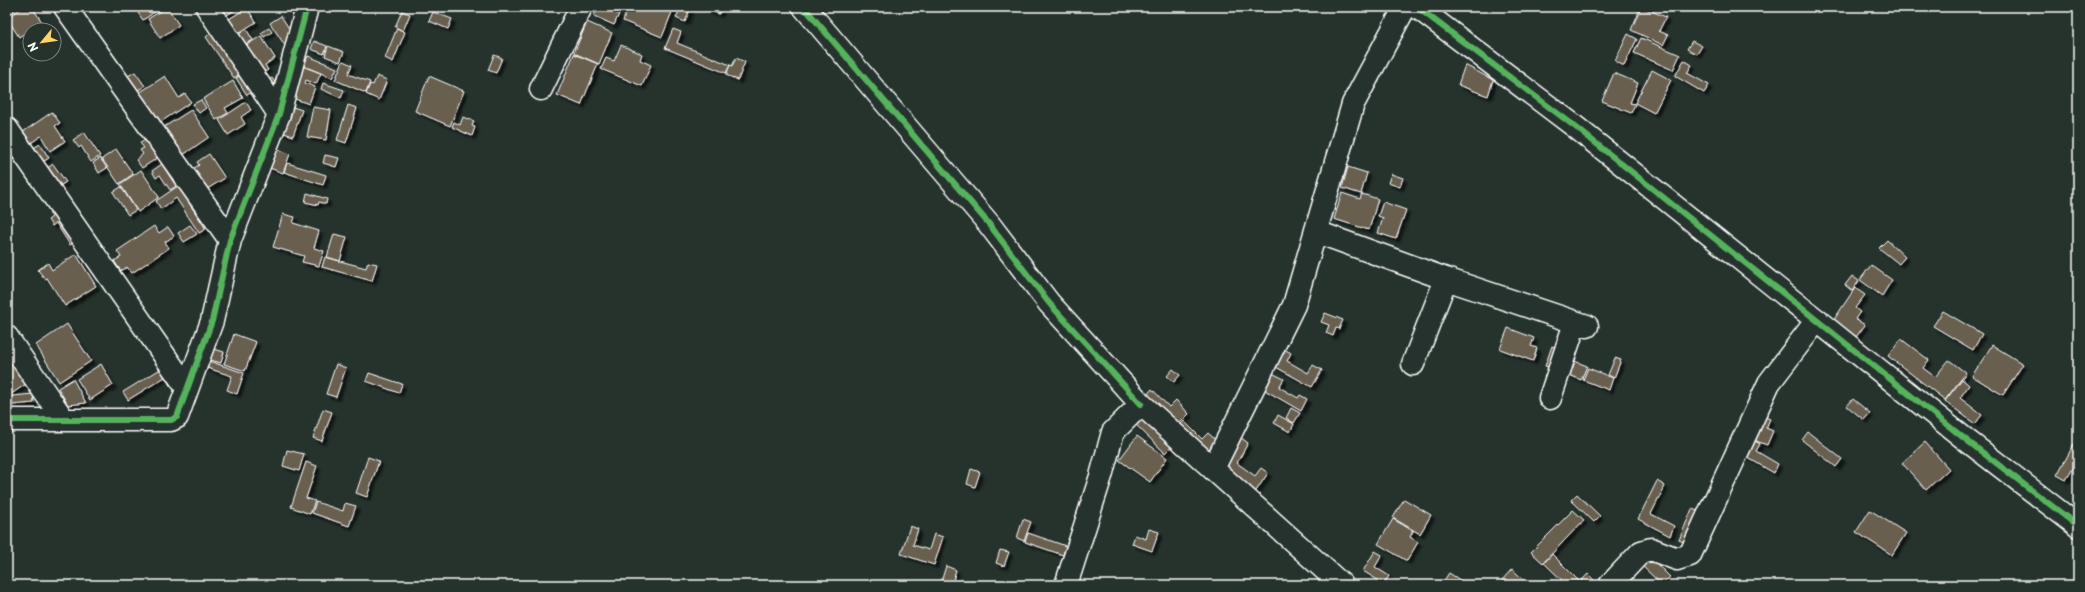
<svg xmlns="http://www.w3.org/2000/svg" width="2085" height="592" font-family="'Playpen Sans',sans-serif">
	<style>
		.building { fill: #675f50; stroke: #fff; filter: url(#shadow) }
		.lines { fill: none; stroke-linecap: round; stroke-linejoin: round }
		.minor-casing { stroke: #fff; stroke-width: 25 }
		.minor { stroke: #26332d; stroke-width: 22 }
		.cycleway-casing { stroke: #26332d; stroke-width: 8 }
		.cycleway { stroke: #56b35d; stroke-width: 6 }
	</style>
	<defs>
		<filter id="shadow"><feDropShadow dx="3.5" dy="3.5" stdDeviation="1" flood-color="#0009"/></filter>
	</defs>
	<rect width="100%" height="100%" fill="#26332d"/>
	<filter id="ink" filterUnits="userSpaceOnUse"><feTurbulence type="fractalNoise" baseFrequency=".025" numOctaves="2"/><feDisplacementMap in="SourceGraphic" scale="8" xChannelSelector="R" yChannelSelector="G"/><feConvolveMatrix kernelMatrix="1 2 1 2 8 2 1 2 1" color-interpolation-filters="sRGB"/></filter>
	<g filter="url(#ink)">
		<path class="building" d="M7,7H19L7,15Z
			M23,7H38L34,10L42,22L19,37L7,18Z
			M134,7H158L159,9L143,20Z
			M167,7L179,25L160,38L148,19Z
			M217,7H237L238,8L224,17Z
			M598,7L619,14L614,25L594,16Z
			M634,7H674L662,37L623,21L627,10L632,12Z
			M681,7H691L685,22L676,18Z
			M701,7H722L719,14Z
			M1641,7L1666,17L1659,31L1668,35L1663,45L1631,30Z
			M247,8L256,22L234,36L224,22Z
			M402,11L410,14L403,31L395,27Z
			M433,12L452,19L448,29L429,21Z
			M281,16L292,33L286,47L270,23Z
			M587,22L612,33L599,64L574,53Z
			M269,28L272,32L264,37L261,33Z
			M397,28L405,32L393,62L385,58Z
			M246,29L253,40L241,47L235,37Z
			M673,29L681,32L677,43L730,65L726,73L665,48Z
			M214,30L243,72L234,78L206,37Z
			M1628,34L1637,39L1624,66L1615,61Z
			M261,36L275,58L265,65L268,70L260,75L242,48Z
			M1641,38L1680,55L1673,70L1634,53Z
			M314,41L327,46L324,54L311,49Z
			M1692,41L1702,46L1697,54L1687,49Z
			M621,45L642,54L640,60L651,65L642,86L601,69L606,58L614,61Z
			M328,46L344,52L340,62L325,56Z
			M574,54L598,64L581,105L557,95Z
			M494,55L502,58L496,73L488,70Z
			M308,56L337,68L332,78L304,66Z
			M736,58L745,62L738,80L726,75L730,65L732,66Z
			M1684,60L1692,65L1687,73L1709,85L1704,93L1675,76Z
			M343,61L352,65L348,74L370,82L366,93L335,80Z
			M299,65L321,73L316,84L306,80L305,83L315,87L309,104L287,96Z
			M1465,65L1493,80L1488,96L1458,85Z
			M1652,70L1671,80L1654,113L1635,103Z
			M135,72L145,86L135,92L126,77Z
			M245,73L256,89L247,95L236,78Z
			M1614,73L1638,83L1630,103L1635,104L1631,113L1602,101Z
			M165,76L179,98L185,94L191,102L159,123L139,93Z
			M377,76L387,80L379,100L366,94L370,84L373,85Z
			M429,76L464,91L450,126L415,111Z
			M272,78L278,87L272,91L266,82Z
			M233,81L243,98L225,108L228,113L216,120L203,99Z
			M323,83L344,90L341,98L321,89Z
			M201,100L206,108L199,113L193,104Z
			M246,102L251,110L241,117L245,124L228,135L219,120Z
			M287,105L302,110L293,136L278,131Z
			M348,105L357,108L346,143L337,140Z
			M313,107L331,110L326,140L307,137Z
			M191,110L209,137L183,155L164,127Z
			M52,112L60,123L55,126L65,141L50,151L41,136L31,143L23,132Z
			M463,117L474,121L472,126L475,127L472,136L452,127L454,122L460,125Z
			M84,132L100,156L91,162L81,146L79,148L73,140Z
			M147,139L159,157L142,168L136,160L143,154L140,150L144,148L140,143Z
			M40,144L49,158L41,163L32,149Z
			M274,148L290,154L283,173L267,167Z
			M116,149L133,174L119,184L102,159Z
			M209,154L225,178L204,191L191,170L199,165L197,162Z
			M325,155L339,158L336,167L323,163Z
			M100,158L107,168L99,173L93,163Z
			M287,163L326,175L323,185L284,172Z
			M53,164L66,182L58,187L46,169Z
			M162,164L176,186L170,190L160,175L156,178L152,171Z
			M1348,167L1367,173L1361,194L1342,188Z
			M141,170L159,197L138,212L120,184Z
			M1391,174L1403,178L1400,187L1388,183Z
			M178,186L206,229L199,233L176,198L161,209L156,201Z
			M121,187L136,210L128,215L113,192Z
			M307,193L327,199L326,204L319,202L318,205L305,202Z
			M1342,193L1360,199L1362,194L1378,199L1369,230L1334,219Z
			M1383,202L1406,210L1396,239L1378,233L1383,218L1378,216Z
			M58,207L79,239L70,245L56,223L52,226L48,220L52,217L49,213Z
			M283,214L295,217L293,223L319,231L314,248L324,251L319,266L302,262L304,256L273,247Z
			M190,225L197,234L184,242L178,233Z
			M154,226L159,233L168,227L174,236L165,242L169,248L132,273L127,267L121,271L114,261L121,257L117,251Z
			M334,234L347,237L340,261L327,257Z
			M1887,240L1905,257L1899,264L1879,248Z
			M76,254L96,286L65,306L47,278L45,279L38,270L48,263L52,270Z
			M325,257L366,268L368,262L377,264L372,281L322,267Z
			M1871,265L1892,280L1882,296L1860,280Z
			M1852,276L1859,281L1852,291L1845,285Z
			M1855,288L1865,295L1855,308L1860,312L1855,319L1865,325L1856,337L1833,321Z
			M1943,311L1982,334L1973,350L1933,326Z
			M1325,313L1343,320L1339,329L1336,328L1333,336L1326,333L1329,325L1321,322Z
			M67,324L91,361L59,382L36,345Z
			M1508,328L1534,338L1531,346L1537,348L1533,361L1500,349Z
			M234,334L256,342L245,371L224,364Z
			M1901,339L1929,360L1923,368L1935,377L1949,360L1966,373L1945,400L1888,356Z
			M1992,345L2023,364L2003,395L1972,376Z
			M1552,346L1561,349L1555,369L1545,366Z
			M208,347L224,352L221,363L204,358Z
			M1284,349L1291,353L1287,361L1308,373L1313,365L1322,370L1312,387L1274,366Z
			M1615,358L1621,360L1614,378L1608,375Z
			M206,360L244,373L237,394L227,390L232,376L204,367Z
			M1572,360L1587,366L1581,380L1567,374Z
			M12,364L26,384L7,397V367Z
			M101,364L113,385L90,400L77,379Z
			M336,364L346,368L336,397L326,394Z
			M167,365L178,382L171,387L165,377L128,400L123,392Z
			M1588,368L1613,378L1609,390L1583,380Z
			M1173,369L1180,375L1174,382L1167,376Z
			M369,373L402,384L399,393L366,381Z
			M1272,373L1284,379L1279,387L1298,398L1300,395L1307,399L1301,411L1263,389Z
			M73,379L86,403L68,405L58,388Z
			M1962,379L1969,385L1960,398L1982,415L1975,424L1945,401Z
			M1152,389L1169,407L1176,400L1189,414L1176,427L1145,397Z
			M33,394L34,403L12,405V396Z
			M1853,399L1870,413L1864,420L1847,406Z
			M1291,408L1300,413L1294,423L1286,418Z
			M323,409L332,412L322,441L313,438Z
			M1140,409L1175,443L1165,453L1130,419Z
			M1278,415L1294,424L1290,432L1274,423Z
			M1760,415L1770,419L1766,428L1773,431L1767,445L1751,439Z
			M1184,421L1202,439L1208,433L1217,441L1203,455L1176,430Z
			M1808,432L1842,459L1836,467L1802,440Z
			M1137,436L1167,458L1150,482L1119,460Z
			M1240,437L1248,443L1237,463L1255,476L1261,468L1268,473L1254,494L1222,469Z
			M2078,437V460L2066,480L2057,475Z
			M1752,439L1760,444L1756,451L1778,464L1774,473L1743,455Z
			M1925,442L1949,469L1926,490L1902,463Z
			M287,450L304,454L299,471L283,466Z
			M368,457L379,461L367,497L356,493Z
			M306,462L317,466L306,498L315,501L310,514L291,507Z
			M971,469L980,472L975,487L967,484Z
			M1657,481L1665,486L1651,514L1674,526L1670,536L1638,519Z
			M1577,494L1600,516L1594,522L1571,500Z
			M1404,499L1431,515L1420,534L1393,518Z
			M316,502L343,511L345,503L356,506L349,526L312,513Z
			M1692,509L1703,513L1690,545L1679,540Z
			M1573,510L1584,520L1543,563L1531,552Z
			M1870,510L1906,533L1892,555L1856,532Z
			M1023,519L1031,522L1024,541L1017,538Z
			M1393,519L1413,531L1410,537L1418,542L1407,561L1378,544Z
			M910,526L918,529L913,545L929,550L934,534L943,537L934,565L901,554Z
			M1149,529L1159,532L1152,551L1132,544L1135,535L1146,539Z
			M1028,533L1066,546L1063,555L1025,542Z
			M1000,550L1009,552L1004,566L996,563Z
			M1375,551L1382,555L1375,567L1389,576L1384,584L1363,571Z
			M1646,553L1670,577L1662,585L1638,562Z
			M1552,554L1580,582L1588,574L1599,585H1567L1544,563Z
			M946,566L956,570L952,584L955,585H940Z
			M1512,569L1529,585H1505L1502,580Z
			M1449,573L1463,582L1461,585H1445L1446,583L1443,582Z"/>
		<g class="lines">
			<defs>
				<path id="minor" d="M65,7L230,240
					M207,7L279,114
					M804,7L989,224L1049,303L1141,404
					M1417,7L1573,125L1965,439L2078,526
					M541,89L581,7
					M7,129L187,388
					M1317,232L1446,279L1587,326
					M7,337L63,419
					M1413,364L1446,279
					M1550,398L1575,323
					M7,420H171L177,417L212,321L230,240L279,114L307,7
					M1213,469L1294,305L1353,104L1405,7
					M1066,585L1101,476L1113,432L1141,404L1342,585
					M1610,585L1641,552L1651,549L1677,559L1690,555L1769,383L1817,320"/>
			</defs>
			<use href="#minor" class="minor-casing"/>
			<use href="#minor" class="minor"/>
			<defs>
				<path id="cycleway" d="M804,7L989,224L1049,303L1141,404
					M1417,7L1573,125L1965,439L2078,526
					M7,420H171L177,417L212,321L230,240L279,114L307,7"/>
			</defs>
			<use href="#cycleway" class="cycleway-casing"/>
			<use href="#cycleway" class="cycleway"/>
		</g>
	</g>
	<rect width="2085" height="592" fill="none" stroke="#26332d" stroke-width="24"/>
	<rect x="12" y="12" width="2061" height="568" fill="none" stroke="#fff" stroke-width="1.5" filter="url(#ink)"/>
	<g transform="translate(42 42) rotate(241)"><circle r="19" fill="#26332d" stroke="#7d8581"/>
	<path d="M0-3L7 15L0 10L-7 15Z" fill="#ffd166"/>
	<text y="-6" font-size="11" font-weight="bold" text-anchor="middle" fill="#ffffff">N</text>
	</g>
</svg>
